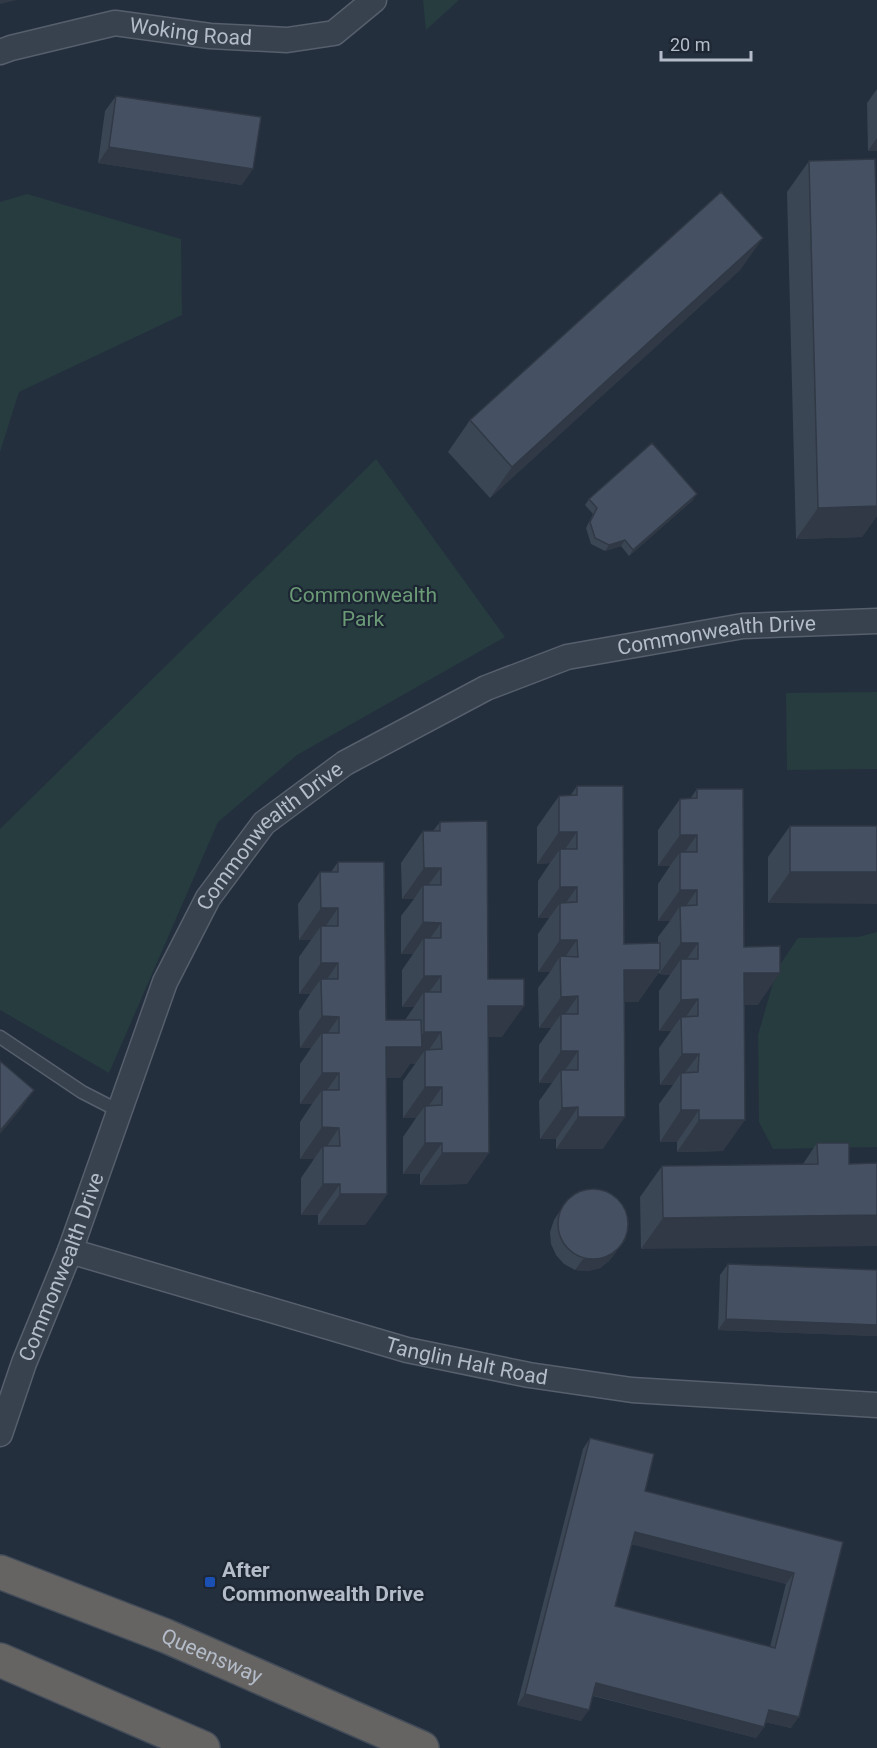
<svg xmlns="http://www.w3.org/2000/svg" width="877" height="1748" font-family="Roboto,sans-serif">
	<style>
		.green { fill: #263c3f }
		.lines { fill: none; stroke-linecap: round; stroke-linejoin: round }
		.service-casing { stroke: #565f6c; stroke-width: 15 }
		.minor-casing { stroke: #565f6c; stroke-width: 27 }
		.trunk-casing { stroke: #434c59; stroke-width: 36 }
		.service { stroke: #38414e; stroke-width: 12 }
		.minor { stroke: #38414e; stroke-width: 24 }
		.trunk { stroke: #656462; stroke-width: 33 }
		.wall { fill: #3b4654; fill-rule: evenodd }
		.shaded-wall { fill: #303945 }
		.building { fill: #455162; stroke: #303945; stroke-width: 1.5; fill-rule: evenodd }
		.transit-dot { fill: #1a4fb4; stroke: #1d2633; stroke-width: 2 }
		.labels { text-anchor: middle; stroke-width: 4.5; stroke-linejoin: round; paint-order: stroke }
		.street-label { font-size: 21px; fill: #b4bcc9; stroke: #1d2633 }
		.park-label { font-size: 21px; fill: #6b9a76; stroke: #1d2633 }
		.poi-label { font-size: 21px; font-weight: bold; fill: #b4bcc9; stroke: #1d2633; text-anchor: start }
	</style>
	<rect width="100%" height="100%" fill="#242f3e"/>
	<path class="green" d="M423,0H459L426,30Z
		M27,194L181,239L182,315L19,392L0,452V202Z
		M376,459L505,637L297,755L218,822L109,1073L0,1010V829Z
		M877,692V769L787,770L786,693Z
		M877,932V1147L773,1149L759,1122L758,1035L777,969L798,938L858,937Z"/>
	<g class="lines">
		<defs>
			<path id="service" d="M0,1037L82,1092L119,1111"/>
			<g id="minor">
				<path id="s1" d="M0,52L11,48L115,23L210,36L287,40L334,33L374,0"/>
				<path id="s2" d="M70,1251L407,1350L529,1375L632,1390L877,1405"/>
				<path id="s3" d="M0,1434L24,1363L70,1251L165,982L208,898L264,823L345,763L486,688L567,657L743,626L877,621"/>
			</g>
			<g id="trunk">
				<path id="s4" d="M0,1572L166,1636L422,1748"/>
				<path d="M0,1660L203,1748"/>
			</g>
		</defs>
		<use href="#service" class="service-casing"/>
		<use href="#minor" class="minor-casing"/>
		<use href="#trunk" class="trunk-casing"/>
		<use href="#service" class="service"/>
		<use href="#minor" class="minor"/>
		<use href="#trunk" class="trunk"/>
	</g>
	<path class="wall" d="M877,89V151H868L867,103Z
		M116,96L242,185L98,163L105,111Z
		M809,161L877,236V516L862,537L796,539L787,192Z
		M741,269L490,498L448,452L470,420Z
		M589,499L693,500L629,556L621,546L605,551L591,544L586,528L593,514L585,505Z
		M577,786L624,944L658,943V937L670,921H658V884L670,866H658V830L680,799H690L697,789L744,947L758,1005H745L723,1151L677,1152V1142H660L659,1104L673,1085H660L659,1048L671,1031H659V991L670,975L659,974V972L638,1002H625L603,1149H556V1139H540L539,1101L552,1083H539V1045L551,1028H539L538,988L550,972H538V934L549,918H538V881L550,863L537,864V827L559,796H570Z
		M440,822L488,979L502,1037H488L467,1184L420,1185V1174H403V1137L416,1118H403V1081L415,1064H410L400,1078H386L387,1194L365,1225H318V1215H301V1178L314,1159H300V1122L312,1104H300V1064L311,1048H300L299,1011L310,994H299V957L311,940H299L298,904L320,872H331L338,862L386,1020H405L414,1007H402V970L413,954H401V916L414,899H402L401,863L423,831H433Z
		M790,826H877L768,903V857Z
		M817,1143L849,1164L641,1249L640,1197L662,1166L803,1164Z
		M568,1199L625,1240L609,1261L600,1268L588,1271L575,1270L564,1264L556,1255L551,1244L550,1232L554,1220Z
		M728,1264L877,1270V1336L718,1330L720,1275Z
		M590,1438L645,1491L843,1542L791,1728L765,1722L764,1727L756,1738L593,1696L581,1721L517,1705L583,1449ZM631,1544L786,1584L770,1647L615,1606Z"/>
	<path class="shaded-wall" d="M0,0H17L0,4Z
		M877,138V151H868Z
		M109,147L253,169L242,185L98,163Z
		M763,238L741,269L490,498L512,467Z
		M697,494L693,500L629,556L633,550Z
		M877,506V516L862,537L796,539L818,508Z
		M625,540L621,546L605,551L609,545Z
		M559,832H577L560,856V849L550,863L537,864Z
		M680,835H697L680,859V852L670,866H658Z
		M424,868H441L423,892V885L414,899H402Z
		M790,872H877V904L768,903Z
		M560,887H577L560,911V903L549,918H538Z
		M680,890H697L680,914V906L670,921H658Z
		M321,908H338L321,933V926L311,940H299Z
		M423,922L441,923L424,947V938L413,954H401Z
		M560,940H577L560,964V956L550,972H538Z
		M681,943H698L681,967V959L670,975L659,974Z
		M321,963H338L321,988V979L310,994H299Z
		M624,970H660L638,1002H602Z
		M744,973H780L758,1005H722Z
		M424,976H441L424,999V992L414,1007H402Z
		M578,996L561,1020V1014L551,1028H539L561,997Z
		M698,999L681,1024V1017L671,1031H659L681,1000Z
		M488,1006H524L502,1037H466Z
		M322,1016L339,1017L322,1041V1033L311,1048H300Z
		M424,1032H441L425,1056V1050L415,1064H410L400,1078H364L386,1047H414Z
		M561,1051H578L561,1076V1070L552,1083H539Z
		M682,1054H699L681,1078V1073L673,1085H660Z
		M322,1073H339L322,1097V1090L312,1104H300Z
		M425,1087H442L425,1111V1106L416,1118H403Z
		M34,1090L20,1110L0,1134V1131Z
		M578,1107L556,1139H540L562,1108Z
		M681,1110H699L677,1142H660Z
		M578,1117H625L603,1149H556Z
		M699,1120H745L723,1151L677,1152Z
		M322,1127L339,1128L323,1152V1146L314,1159H300Z
		M425,1143H442L420,1174H403Z
		M442,1153H489L467,1184L420,1185Z
		M323,1184H340L318,1215H301Z
		M340,1194H387L365,1225H318Z
		M877,1215V1246L641,1249L663,1218Z
		M617,1250L609,1261L600,1268L588,1271L575,1270L583,1259Z
		M726,1319L877,1325V1336L718,1330Z
		M635,1532L794,1573L786,1584L627,1543Z
		M596,1683L764,1727L756,1738L588,1694Z
		M525,1694L589,1710L581,1721L517,1705Z
		M769,1710L799,1717L791,1728L761,1721Z"/>
	<path class="building" d="M116,96L261,117L253,169L109,147Z
		M875,159L877,236V506L818,508L809,161Z
		M721,192L763,238L512,467L470,420Z
		M652,443L697,494L633,550L625,540L609,545L595,538L590,522L597,508L589,499Z
		M577,786H623L624,944L660,943V970H624L625,1117H578V1107L562,1108L561,1070H578V1051H561V1014H578V996L561,997L560,956L578,957L577,940H560V903L577,902V887H560V849H577V832H559V796L577,795Z
		M697,789H743L744,947L780,946V973H744L745,1120H699V1110H681V1073L698,1072L699,1054H682L681,1017L698,1016V999L681,1000V959H698V943H681L680,906L697,905V890H680V852H697V835H680V799L697,798Z
		M487,821L488,979H524V1006H488L489,1153H442V1143H425V1106L442,1105V1087H425V1050L442,1049L441,1032H424V992H441V976H424V938H441V923L423,922V885H441V868H424L423,831H440V822Z
		M790,826H877V872H790Z
		M338,862H384L386,1020H421L422,1047H386L387,1194H340V1184H323V1146H340L339,1128L322,1127V1090H339V1073H322V1033H339V1017L322,1016L321,979H338V963H321V926H338V908H321L320,872H338Z
		M0,1061L34,1090L0,1131Z
		M817,1143H849V1164L877,1163V1215L663,1218L662,1166L818,1164Z
		M558 1224a35 35 0 1 1 70 0a35 35 0 1 1-70 0Z
		M728,1264L877,1270V1325L726,1319Z
		M590,1438L654,1454L645,1491L843,1542L799,1717L769,1710L764,1727L596,1683L589,1710L525,1694ZM635,1532L794,1573L775,1648L615,1606Z"/>
	<rect class="transit-dot" x="204" y="1576" width="12" height="12" rx="3"/>
	<g class="labels">
		<g class="street-label">
			<text dy="7" stroke="none"><textPath href="#s1" startOffset="195">Woking Road</textPath></text>
			<text dy="7" stroke="none"><textPath href="#s3" startOffset="1168">Commonwealth Drive</textPath></text>
			<text dy="7" stroke="none"><textPath href="#s3" startOffset="664">Commonwealth Drive</textPath></text>
			<text dy="7" stroke="none"><textPath href="#s3" startOffset="178">Commonwealth Drive</textPath></text>
			<text dy="7" stroke="none"><textPath href="#s2" startOffset="412">Tanglin Halt Road</textPath></text>
			<text dy="7" stroke="none"><textPath href="#s4" startOffset="228">Queensway</textPath></text>
		</g>
		<g class="park-label">
			<text x="363" y="602">Commonwealth<tspan x="363" dy="24">Park</tspan></text>
		</g>
		<g class="poi-label">
			<text x="222" y="1577">After<tspan x="222" dy="24">Commonwealth Drive</tspan></text>
		</g>
	</g>
	<path d="M661 51v9h90v-9" fill="none" stroke="#b4bcc9" stroke-width="3"/>
	<text x="670" y="51" font-size="18" fill="#b4bcc9" stroke="#1d2633" stroke-width="4.5" paint-order="stroke">20 m</text>
</svg>
